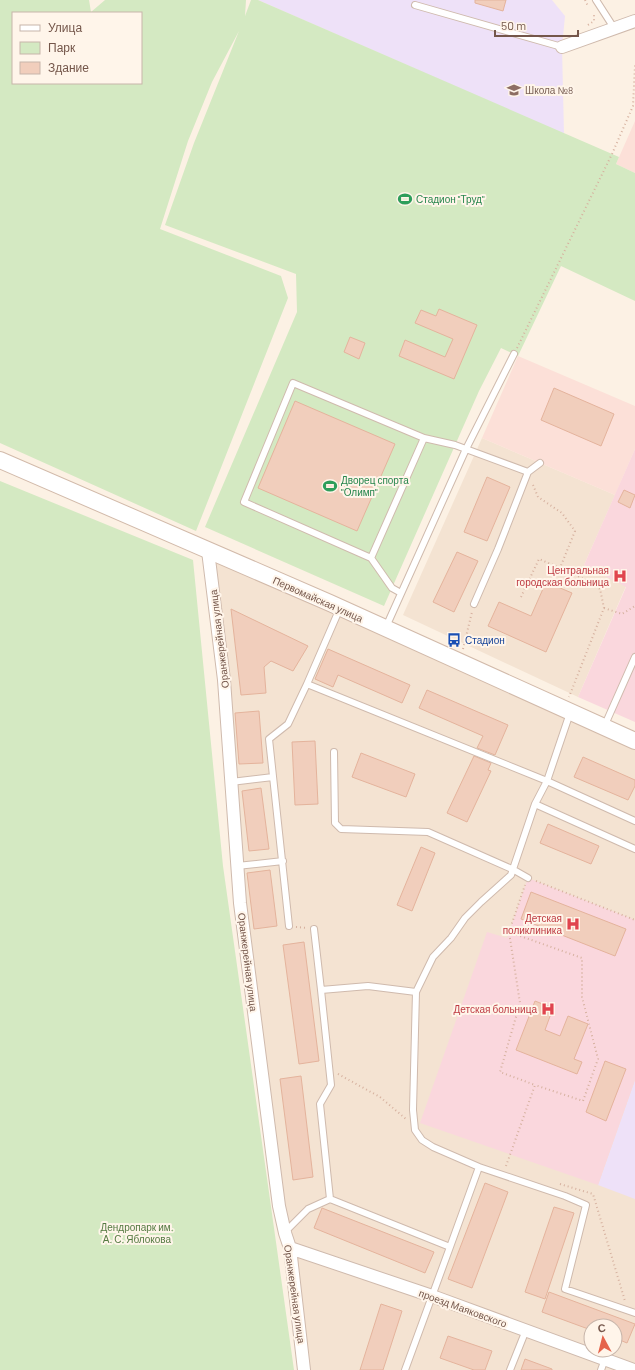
<svg xmlns="http://www.w3.org/2000/svg" width="635" height="1370" font-family="Barlow,sans-serif">
	<style>
		.residential { fill: #f4e3d2; fill-rule: evenodd }
		.commercial { fill: #fce0d8 }
		.education { fill: #eee1f8 }
		.medical { fill: #fad7dd }
		.green { fill: #d4e9c2; fill-rule: evenodd }
		.building { fill: #f1cebc; stroke: #e4b39c }
		.lines { fill: none; stroke-linecap: round; stroke-linejoin: round }
		.lane-casing { stroke: #cfbaad; stroke-width: 8 }
		.street-casing { stroke: #cfbaad; stroke-width: 14 }
		.secondary-casing { stroke: #d2baaa; stroke-width: 18 }
		.path { stroke: #d6b19f; stroke-width: 2; stroke-dasharray: 1 3; stroke-linecap: butt }
		.lane { stroke: #fff; stroke-width: 6 }
		.street { stroke: #fff; stroke-width: 12 }
		.secondary { stroke: #fff; stroke-width: 16 }
		.labels { text-anchor: middle; stroke-width: 4; stroke-linejoin: round; paint-order: stroke }
		.education-label { font-size: 10px; fill: #785e54; stroke: #fff5ea; text-anchor: start }
		.leisure-label { font-size: 10px; fill: #27864d; stroke: #fff5ea; text-anchor: start }
		.health-label { font-size: 10px; fill: #be3a42; stroke: #fff5ea; text-anchor: end }
		.street-label { font-size: 10px; fill: #74564a; stroke: #fff5ea }
		.transit-label { font-size: 10px; fill: #164399; stroke: #fff5ea; text-anchor: start }
		.park-label { font-size: 10px; fill: #557a42; stroke: #fff5ea }
	</style>
	<rect width="100%" height="100%" fill="#fcf1e4"/>
	<path class="residential" d="M482,438L615,495L584,565L626,586L578,697L403,615Z
		M208,551L635,741V1370H304L240,903ZM591,1326H615V1350H591Z"/>
	<path class="commercial" d="M635,121V173L616,164Z
		M518,356L635,406V449L615,495L482,438Z"/>
	<path class="education" d="M258,0H552L565,16L562,47L564,134Z
		M635,1080V1199L598,1185Z"/>
	<path class="medical" d="M635,449V722L578,697L626,587L584,565Z
		M528,878L635,920V1080L598,1185L420,1123L487,932L507,938Z"/>
	<path class="green" d="M0,0H89L91,12L105,0H246L245,16L251,0H258L619,157L616,164L635,173V301L561,266L518,356L501,348L479,391L384,606L205,527L297,312L296,274L165,225L194,143L239,31L212,82L188,141L160,229L281,276L288,298L196,531L0,443ZM13,13H141V83H13Z
		M0,481L193,560L223,866L294,1370H0Z"/>
	<path class="building" d="M475,0H506L503,11L475,3Z
		M439,309L477,325L454,379L399,356L405,340L445,357L453,339L415,323L421,310L436,316Z
		M350,337L365,343L359,359L344,352Z
		M554,388L614,414L601,446L541,420Z
		M295,401L395,444L357,531L258,488Z
		M487,477L510,487L487,541L464,532Z
		M624,490L635,495L630,508L618,502Z
		M457,552L478,561L454,612L433,602Z
		M546,582L572,593L546,652L488,626L499,602L531,616Z
		M231,609L308,646L293,671L271,661L264,667L266,693L241,695Z
		M328,649L410,685L402,703L338,675L333,687L315,679Z
		M427,690L508,725L495,755L477,748L483,736L419,708Z
		M259,711L263,763L239,764L235,713Z
		M315,741L318,804L295,805L292,742Z
		M361,753L415,774L406,797L352,777Z
		M474,756L491,763L488,770L491,771L467,822L447,813Z
		M583,757L635,780V786L628,800L574,777Z
		M261,788L269,849L249,851L242,791Z
		M548,824L599,846L591,864L540,843Z
		M421,847L435,853L412,911L397,905Z
		M270,870L277,926L254,929L247,873Z
		M531,892L626,929L615,956L521,919Z
		M304,942L319,1061L299,1064L283,945Z
		M535,1001L553,1008L545,1030L560,1036L568,1016L588,1024L574,1059L582,1062L577,1074L516,1050Z
		M605,1061L626,1069L606,1121L586,1112Z
		M301,1076L313,1177L293,1180L280,1079Z
		M485,1183L508,1192L472,1288L448,1279Z
		M554,1207L574,1213L545,1299L525,1292Z
		M322,1208L434,1252L425,1273L314,1228Z
		M549,1292L635,1324L627,1343L615,1338V1326H591V1330L542,1312Z
		M381,1304L402,1311L383,1370H360Z
		M448,1336L492,1351L485,1370H474L440,1358Z
		M525,1359L552,1369V1370H521Z"/>
	<g class="lines">
		<defs>
			<path id="lane" d="M596,0L614,28
				M415,5L562,47
				M424,438L455,445L528,472L498,549L474,604
				M528,472L540,463
				M371,558L244,502L293,383L424,438L371,558L392,588L401,593
				M340,608L307,684L547,781L635,821
				M386,627L466,449L514,354
				M604,727L635,657
				M334,752L335,823L341,829L428,832L514,870L528,878
				M231,782L273,777
				M535,804L635,849
				M237,866L283,861
				M289,926L269,739L288,724L307,684
				M314,929L321,990L368,986L416,992
				M321,990L331,1085L320,1104L330,1199
				M479,1167L565,1196L586,1205L565,1289L635,1313
				M285,1232L308,1209L330,1199L450,1247L405,1370
				M450,1247L479,1167L433,1147L422,1140L415,1130L413,1110L416,992L433,957L451,938L465,918L481,902L511,875L535,804L547,781L570,713
				M510,1370L526,1330
				M601,1370L605,1359"/>
			<path id="street" d="M562,47L635,21
				M208,551L224,680L240,903L279,1206L285,1233L290,1248L304,1370
				M290,1248L432,1296L634,1370"/>
			<path id="secondary" d="M0,460L330,603L635,741"/>
		</defs>
		<use href="#lane" class="lane-casing"/>
		<use href="#street" class="street-casing"/>
		<use href="#secondary" class="secondary-casing"/>
		<path class="path" d="M585,0L588,6
			M588,25L594,21V14
			M517,348L612,154L633,106L635,65
			M533,485L538,497L562,513L575,531L560,568L573,573L600,589L604,608L569,697
			M521,597L539,559L560,568
			M604,608L622,614L635,606
			M463,649L472,612
			M536,881L635,920
			M296,927L307,928
			M509,932L582,958V997L598,1059L583,1101L535,1085
			M338,1074L380,1097L406,1119
			M506,1166L535,1085L500,1072L520,1003L509,932L525,885
			M560,1184L593,1194L625,1301"/>
		<use href="#lane" class="lane"/>
		<use href="#street" class="street"/>
		<use href="#secondary" class="secondary"/>
	</g>
	<defs>
		<symbol id="school-bare" viewBox="-9 -9 18 18"><path d="M0-5L7-2L0 1L-7-2ZM-4 1L0 2.5L4 1V4Q0 6-4 4Z" fill="#8d6e63" stroke="#fff5ea" stroke-width="2.5" paint-order="stroke"/></symbol>
		<symbol id="stadium-bare" viewBox="-9 -9 18 18"><path d="M0-5a6.5 5 0 1 0 0 10a6.5 5 0 1 0 0-10ZM-3.5-1.8h7v3.6h-7Z" fill="#2e9e5b" stroke="#fff5ea" stroke-width="2.5" paint-order="stroke"/></symbol>
		<symbol id="hospital-bare" viewBox="-9 -9 18 18"><path d="M-5-5h3v3.5h4V-5h3V5h-3V1.5h-4V5h-3Z" fill="#e0444e" stroke="#fff5ea" stroke-width="2.5" paint-order="stroke"/></symbol>
		<symbol id="bus-bare" viewBox="-9 -9 18 18"><path d="M-5-6H5V4H4V6H2V4H-2V6H-4V4H-5ZM-3.5-4V0h7V-4ZM-3.5 1.2v1.5H-2V1.2ZM2 1.2v1.5H3.5V1.2Z" fill="#1a4fb4" stroke="#fff5ea" stroke-width="2.5" paint-order="stroke"/></symbol>
	</defs>
	<g fill-rule="evenodd">
		<use href="#school-bare" x="504" y="80" width="20" height="20"/>
		<use href="#stadium-bare" x="395" y="189" width="20" height="20"/>
		<use href="#stadium-bare" x="320" y="476" width="20" height="20"/>
		<use href="#hospital-bare" x="610" y="566" width="20" height="20"/>
		<use href="#bus-bare" x="444" y="630" width="20" height="20"/>
		<use href="#hospital-bare" x="563" y="914" width="20" height="20"/>
		<use href="#hospital-bare" x="538" y="999" width="20" height="20"/>
	</g>
	<g class="labels">
		<g class="education-label">
			<text x="525" y="94">Школа №8</text>
		</g>
		<g class="leisure-label">
			<text x="416" y="203">Стадион "Труд"</text>
			<text x="341" y="484">Дворец спорта<tspan x="341" dy="12">"Олимп"</tspan></text>
		</g>
		<g class="health-label">
			<text x="609" y="574">Центральная<tspan x="609" dy="12">городская больница</tspan></text>
			<text x="562" y="922">Детская<tspan x="562" dy="12">поликлиника</tspan></text>
			<text x="537" y="1013">Детская больница</text>
		</g>
		<g class="street-label">
			<text transform="translate(318 599) rotate(24)" y="4">Первомайская улица</text>
			<text transform="translate(219 639) rotate(-97)" y="4">Оранжерейная улица</text>
			<text transform="translate(248 962) rotate(83)" y="4">Оранжерейная улица</text>
			<text transform="translate(295 1294) rotate(82)" y="4">Оранжерейная улица</text>
			<text transform="translate(463 1308) rotate(20)" y="4">проезд Маяковского</text>
		</g>
		<g class="transit-label">
			<text x="465" y="644">Стадион</text>
		</g>
		<g class="park-label">
			<text x="137" y="1231">Дендропарк им.<tspan x="137" dy="12">А. С. Яблокова</tspan></text>
		</g>
	</g>
	<rect x="12" y="12" width="130" height="72" fill="#fff5ea" stroke="#c7b5aa"/>
	<rect x="20" y="25" width="20" height="6" fill="#ffffff" stroke="#c7b5aa"/>
	<text x="48" y="32" font-size="12" fill="#74564a">Улица</text>
	<rect x="20" y="42" width="20" height="12" fill="#d4e9c2" stroke="#c7b5aa"/>
	<text x="48" y="52" font-size="12" fill="#74564a">Парк</text>
	<rect x="20" y="62" width="20" height="12" fill="#f1cebc" stroke="#c7b5aa"/>
	<text x="48" y="72" font-size="12" fill="#74564a">Здание</text>
	<g transform="translate(603 1338) rotate(353)"><circle r="19" fill="#fff5ea" stroke="#c7b5aa"/>
	<path d="M0-3L7 15L0 10L-7 15Z" fill="#e5634a"/>
	<text y="-6" font-size="11" font-weight="bold" text-anchor="middle" fill="#74564a">С</text>
	</g>
	<path d="M495 30v6h83v-6" fill="none" stroke="#74564a" stroke-width="2"/>
	<text x="501" y="30" font-size="12" fill="#74564a" stroke="#fff5ea" stroke-width="3" paint-order="stroke">50 m</text>
</svg>
